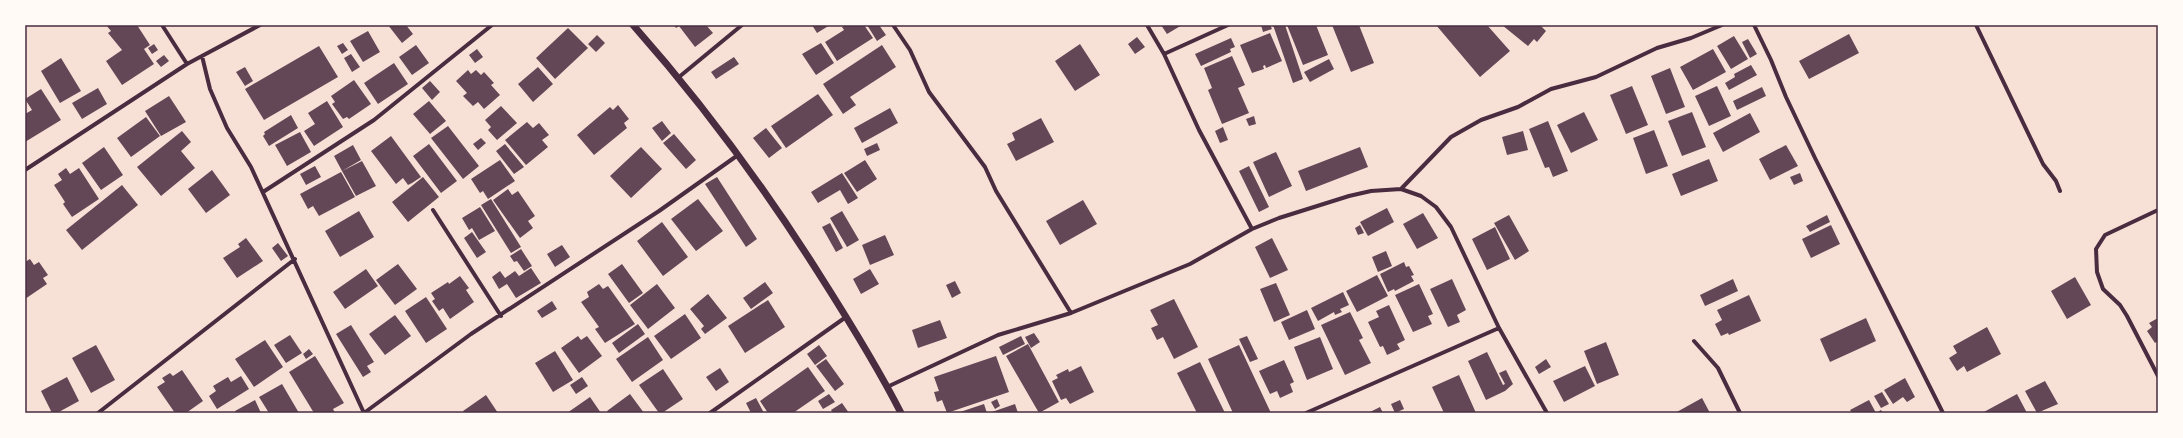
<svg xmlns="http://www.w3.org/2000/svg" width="2183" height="438" font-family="'Archivo Narrow',sans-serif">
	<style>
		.building { fill: #644757 }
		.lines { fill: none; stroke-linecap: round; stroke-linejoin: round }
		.minor { stroke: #4a2c40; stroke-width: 4 }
		.tertiary { stroke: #4a2c40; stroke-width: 7 }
		.neatline { fill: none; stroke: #4a2c40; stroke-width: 1.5 }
	</style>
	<rect width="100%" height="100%" fill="#f7e1d7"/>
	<path class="building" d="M106,25H137L150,45L144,49L154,64L122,85L106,61L122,50L108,33L111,31Z
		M388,25H406L413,34L402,43Z
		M674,25H706L713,33L695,47L679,26L676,28Z
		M812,25H830L817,33Z
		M846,25H864L873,38L837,61L825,42L844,30L842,27Z
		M867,25H879L886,35L877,41Z
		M1161,25H1182L1167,34Z
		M1261,25H1270L1272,29L1263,32Z
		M1273,25H1285L1303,79L1293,83Z
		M1287,25H1316L1328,55L1303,65Z
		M1332,25H1359L1374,63L1351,72Z
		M1436,25H1487L1510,51L1480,77Z
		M1502,25H1540L1546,31L1537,42L1534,39L1528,46Z
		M568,28L588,48L555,79L536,58Z
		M368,31L380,52L363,62L350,41Z
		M1270,33L1282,61L1266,68L1265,65L1263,66L1264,69L1252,73L1240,45Z
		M1849,34L1859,53L1809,79L1799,61Z
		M597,35L605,43L596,52L588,44Z
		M1734,36L1748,59L1731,69L1717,46Z
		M1137,37L1145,47L1135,54L1128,44Z
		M1231,38L1235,47L1230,49L1231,52L1201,66L1195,54Z
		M1748,39L1757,54L1750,58L1742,42Z
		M343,43L348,50L342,54L337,46Z
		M821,43L834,63L816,75L802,54Z
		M154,44L158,50L152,54L148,48Z
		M1080,44L1100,75L1075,91L1055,61Z
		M416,45L429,63L412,75L399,57Z
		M882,45L896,67L850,97L856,105L843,114L823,84Z
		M319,46L338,77L264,120L245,89Z
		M477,49L483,57L475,63L469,55Z
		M1713,49L1726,72L1693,90L1680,67Z
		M351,54L360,67L352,72L344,58Z
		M164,55L169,61L161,67L156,61Z
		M1232,56L1245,85L1238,88L1249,113L1222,124L1208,90L1212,88L1204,68Z
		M734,57L739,64L716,79L711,72Z
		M61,58L81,91L60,103L41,71Z
		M1329,59L1334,69L1310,82L1304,72Z
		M394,63L408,84L378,104L364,83Z
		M1751,65L1757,75L1729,90L1725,83L1735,77L1734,74Z
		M245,67L253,81L245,86L236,72Z
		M538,67L553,84L533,102L518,84Z
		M1670,68L1685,107L1666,114L1651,76Z
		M468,70L471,74L476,70L481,75L484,72L494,83L491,85L500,95L484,109L478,102L473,106L463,96L467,93L456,81Z
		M354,80L371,104L349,119L347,117L343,119L332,104L335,102L331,96Z
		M430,81L440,92L432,100L422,88Z
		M1632,86L1648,125L1626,134L1610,95Z
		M1717,86L1731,116L1709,126L1695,96Z
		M1762,87L1766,96L1737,110L1733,101Z
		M98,88L107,104L82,119L72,103Z
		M41,89L61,120L25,142V114L32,110L25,99Z
		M818,94L833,115L786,148L771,126Z
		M169,96L186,122L161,136L145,111Z
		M327,101L343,127L314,146L304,131L315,124L308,113Z
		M429,101L446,121L430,134L413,114Z
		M618,105L629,119L624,123L627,128L594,155L577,135L610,107L613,110Z
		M501,106L517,123L497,140L488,130L491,127L485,120Z
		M890,108L898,123L862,143L854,128Z
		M1584,112L1598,140L1571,153L1557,125Z
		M1692,112L1706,147L1682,156L1668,121Z
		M1750,113L1760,132L1723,152L1713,133Z
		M291,115L298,128L269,146L263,136L265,134L264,132Z
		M1254,116L1256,124L1249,126L1246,119Z
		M146,117L160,136L131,157L117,138Z
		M1041,118L1054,142L1016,161L1007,144L1015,140L1012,133Z
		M662,121L671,133L662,141L652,128Z
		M1548,121L1568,171L1553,177L1549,167L1545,168L1529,129Z
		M527,122L533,128L539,123L549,135L542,140L548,147L526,165L505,140Z
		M448,126L479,166L463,179L431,138Z
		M1223,127L1228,140L1220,143L1215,131Z
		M766,128L782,148L769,158L753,138Z
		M1654,130L1668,166L1646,174L1633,138Z
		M182,131L191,142L181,151L195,168L161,196L137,167Z
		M1523,131L1528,150L1507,155L1502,137Z
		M300,132L311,152L287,166L275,145Z
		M674,134L696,160L686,169L663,143Z
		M391,136L421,177L412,183L408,185L403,178L396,184L371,151Z
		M481,138L486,143L478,150L473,144Z
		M877,143L880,150L867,156L864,149Z
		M429,144L457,181L441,193L413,156Z
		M505,144L524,167L514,174L496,151Z
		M353,145L361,160L342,171L334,156Z
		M1786,145L1798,166L1770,180L1759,159Z
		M104,147L123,175L101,190L82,163Z
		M641,147L662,169L631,198L610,176Z
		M1360,147L1368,167L1306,191L1298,171Z
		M1276,152L1292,186L1269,197L1253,162Z
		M1709,159L1718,181L1681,196L1672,174Z
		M500,160L515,181L488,199L483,191L480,193L471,179Z
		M865,160L877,179L857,192L844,173Z
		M362,161L376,186L356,196L342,171Z
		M315,166L321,177L306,185L300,174Z
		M1249,166L1269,207L1259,212L1239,171Z
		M66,168L70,174L79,168L99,199L72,217L63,204L65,202L54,185L62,180L58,174Z
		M212,170L230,195L206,213L188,189Z
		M341,172L355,197L319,216L313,206L308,209L300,194Z
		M842,173L858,198L848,204L840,190L818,203L811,192Z
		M1800,173L1803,181L1794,185L1790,177Z
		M423,177L439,197L408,222L392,202Z
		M717,177L757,239L746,247L705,184Z
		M122,185L138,205L82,250L66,230Z
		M508,189L512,195L518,191L535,216L528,221L533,228L520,238L493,200Z
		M491,199L521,247L511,253L481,205Z
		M698,199L723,231L696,251L671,219Z
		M1083,200L1097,224L1060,245L1046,221Z
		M480,207L495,231L479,240L472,228L469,230L462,218Z
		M1387,208L1394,222L1368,236L1360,222Z
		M359,211L374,237L340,257L325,231Z
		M842,211L859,240L847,247L830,218Z
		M1423,213L1438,238L1417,249L1403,224Z
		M1509,215L1529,251L1515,260L1494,223Z
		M1827,215L1830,222L1810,232L1806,226Z
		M662,222L688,257L663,276L637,241Z
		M830,223L843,248L836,252L822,227Z
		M1360,225L1364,233L1358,235L1355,228Z
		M1831,225L1840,244L1811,258L1802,239Z
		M1495,227L1510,259L1487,270L1472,239Z
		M472,232L486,252L477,258L464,238Z
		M885,235L894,255L870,265L862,245Z
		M246,238L263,261L237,278L223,258L240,247L238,244Z
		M1272,238L1288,270L1270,278L1255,247Z
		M278,243L288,256L281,261L272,248Z
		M562,245L570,257L555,267L547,254Z
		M521,249L532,266L524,271L517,261L514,262L510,256Z
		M1386,251L1392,266L1378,272L1372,257Z
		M30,259L34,265L39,262L48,275L43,278L47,284L25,299V262Z
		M1404,262L1406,267L1409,266L1414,275L1411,276L1414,281L1395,291L1394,289L1388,292L1380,274Z
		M398,264L417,289L395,305L376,280Z
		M622,264L643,293L629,303L608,274Z
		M531,268L541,283L516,298L507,284L499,289L492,277L500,271L505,278L515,271L519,276Z
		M366,269L378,286L345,309L333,292Z
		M870,269L879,284L861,294L853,279Z
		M1377,275L1388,296L1357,312L1346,291Z
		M460,276L469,288L466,290L474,302L450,319L443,308L439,311L432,301L435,299L431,293L448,282L449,284Z
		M2075,277L2091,305L2067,319L2051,291Z
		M1452,279L1466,310L1457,315L1460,322L1448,327L1430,289Z
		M1733,279L1738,291L1705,306L1700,295Z
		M955,281L961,293L952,298L946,285Z
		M765,282L773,293L751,309L743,298Z
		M1276,283L1290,315L1274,322L1260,289Z
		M599,284L603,289L608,286L635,324L605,343L595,329L599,327L581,302L589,297L587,292Z
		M657,284L675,308L648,329L630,305Z
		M1419,284L1433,314L1428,316L1432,324L1413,332L1395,295Z
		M1343,292L1349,305L1340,309L1342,312L1335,315L1334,312L1318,321L1311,308Z
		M708,294L727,318L705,334L701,329L704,326L690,309Z
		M1749,295L1761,321L1729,335L1728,333L1721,336L1715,324L1722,320L1717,310Z
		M426,297L447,329L426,343L405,311Z
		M1174,299L1198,347L1174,359L1163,337L1157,340L1151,328L1158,325L1150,310Z
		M768,300L785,327L745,353L728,326Z
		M552,301L557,309L542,318L537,311Z
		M1389,305L1405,340L1397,344L1400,349L1387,355L1383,346L1380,347L1368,322L1379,317L1376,311Z
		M1307,310L1315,329L1289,340L1281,322Z
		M1350,312L1363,338L1359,340L1371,363L1345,375L1321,325Z
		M685,314L701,338L671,359L654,336Z
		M395,315L411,336L385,355L369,334Z
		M1866,318L1876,341L1830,362L1820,339Z
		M2158,318V341L2155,343L2147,331L2152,327L2149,323Z
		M940,320L947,338L918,348L912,330Z
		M638,324L645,334L619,353L612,343Z
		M351,325L374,362L367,366L371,372L363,377L336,334Z
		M1987,327L2001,354L1967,372L1964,366L1957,371L1949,358L1957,353L1953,346Z
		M1034,333L1040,342L1031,348L1025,337Z
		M290,335L302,353L286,363L274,345Z
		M578,336L581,340L587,336L602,356L579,373L561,348Z
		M1021,336L1025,344L1003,355L999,347Z
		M1247,336L1258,359L1250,362L1239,339Z
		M648,337L663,360L632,382L616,359Z
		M1320,337L1333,369L1307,380L1294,347Z
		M265,340L283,367L254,387L235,359Z
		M1606,342L1619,375L1597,384L1584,351Z
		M1028,344L1059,402L1039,413L1006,356Z
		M96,345L115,380L91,393L72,358Z
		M819,345L827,356L815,365L807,354Z
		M1239,345L1271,413H1233L1208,359Z
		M309,349L313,354L306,359L303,354Z
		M555,351L573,380L553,392L535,363Z
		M1487,352L1503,385L1505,384L1499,373L1506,370L1513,384L1505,391L1486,400L1468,361Z
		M315,356L344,403L333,409L335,413H314L289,372Z
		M996,356L1009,392L947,413L942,400L937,402L934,392L939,391L934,377Z
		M826,359L844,384L835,391L816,366Z
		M1546,359L1551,367L1539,374L1535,367Z
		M1284,360L1294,382L1290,384L1293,392L1280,398L1277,391L1270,394L1259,371Z
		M1200,362L1225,413H1197L1177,373Z
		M1081,366L1094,392L1070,404L1066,398L1061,400L1052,381L1058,378L1056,375L1068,369L1069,372Z
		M1585,366L1595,386L1564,402L1553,381Z
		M808,367L825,391L793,413H768L760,401Z
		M720,368L729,382L716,391L706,377Z
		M663,369L683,399L662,413H659L639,385Z
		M182,370L203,401L186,413H175L157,387L165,382L162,378L170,373L173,376Z
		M1459,375L1476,413H1444L1432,387Z
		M241,376L249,389L217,409L209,396L216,391L213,386L228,377L231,382Z
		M67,377L79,401L57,413H52L41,391Z
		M582,377L588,386L576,394L570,385Z
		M1905,378L1915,397L1907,402L1903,397L1893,404L1884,390Z
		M2045,381L2058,404L2037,413L2025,391Z
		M282,384L299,413H269L259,397Z
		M1882,392L1889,404L1881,408L1874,396Z
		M630,394L644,413H609L607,411Z
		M829,394L835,402L823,409L818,401Z
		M2017,394L2027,413H1982Z
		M486,395L498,413H465L463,411Z
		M590,397L601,413H567Z
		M756,398L764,413H751L746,403Z
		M1702,398L1710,413H1675Z
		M997,399L1000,406L995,409L991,402Z
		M255,400L261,413H236L235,411Z
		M1400,400L1404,409L1395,413L1391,404Z
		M1869,400L1876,413L1881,410L1883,413H1852L1850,410Z
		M842,403L849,413H833L831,410Z
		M984,404L987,413H957Z
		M1015,404L1018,413H989Z
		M1380,407L1383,413H1368Z"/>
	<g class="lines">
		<path class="minor" d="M162,25L187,64
			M893,25L910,50L929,92L985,167L996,191L1071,313
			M1147,25L1164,54L1199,130L1252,229
			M1754,25L1771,60L1786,97L1815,158L1943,413
			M1976,25L2043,164L2056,181L2060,191
			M1164,54L1228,25
			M202,56L210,89L227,128L251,167L364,413
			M679,77L742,25
			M25,170L187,64L260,25
			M1401,189L1451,137L1481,120L1518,107L1551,89L1596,77L1657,48L1691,38L1722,25
			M263,192L374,120L492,25
			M433,210L501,316
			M2158,210L2105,235L2096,249L2097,272L2103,289L2120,305L2127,316L2158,376
			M1694,341L1718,368L1740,413
			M887,387L998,335L1071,313L1190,264L1252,229L1279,218L1349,196L1371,191L1401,189L1421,196L1436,207L1451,227L1499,328L1547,413
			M98,413L295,259
			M364,413L471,334L659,211L738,155
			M710,413L846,317
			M1306,413L1499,328"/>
		<path class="tertiary" d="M633,25C703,104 765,188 821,277C849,321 877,366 901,413"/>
	</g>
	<rect width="2183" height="438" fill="none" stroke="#fffaf5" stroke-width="52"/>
	<rect x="26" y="26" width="2131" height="386" class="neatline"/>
</svg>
